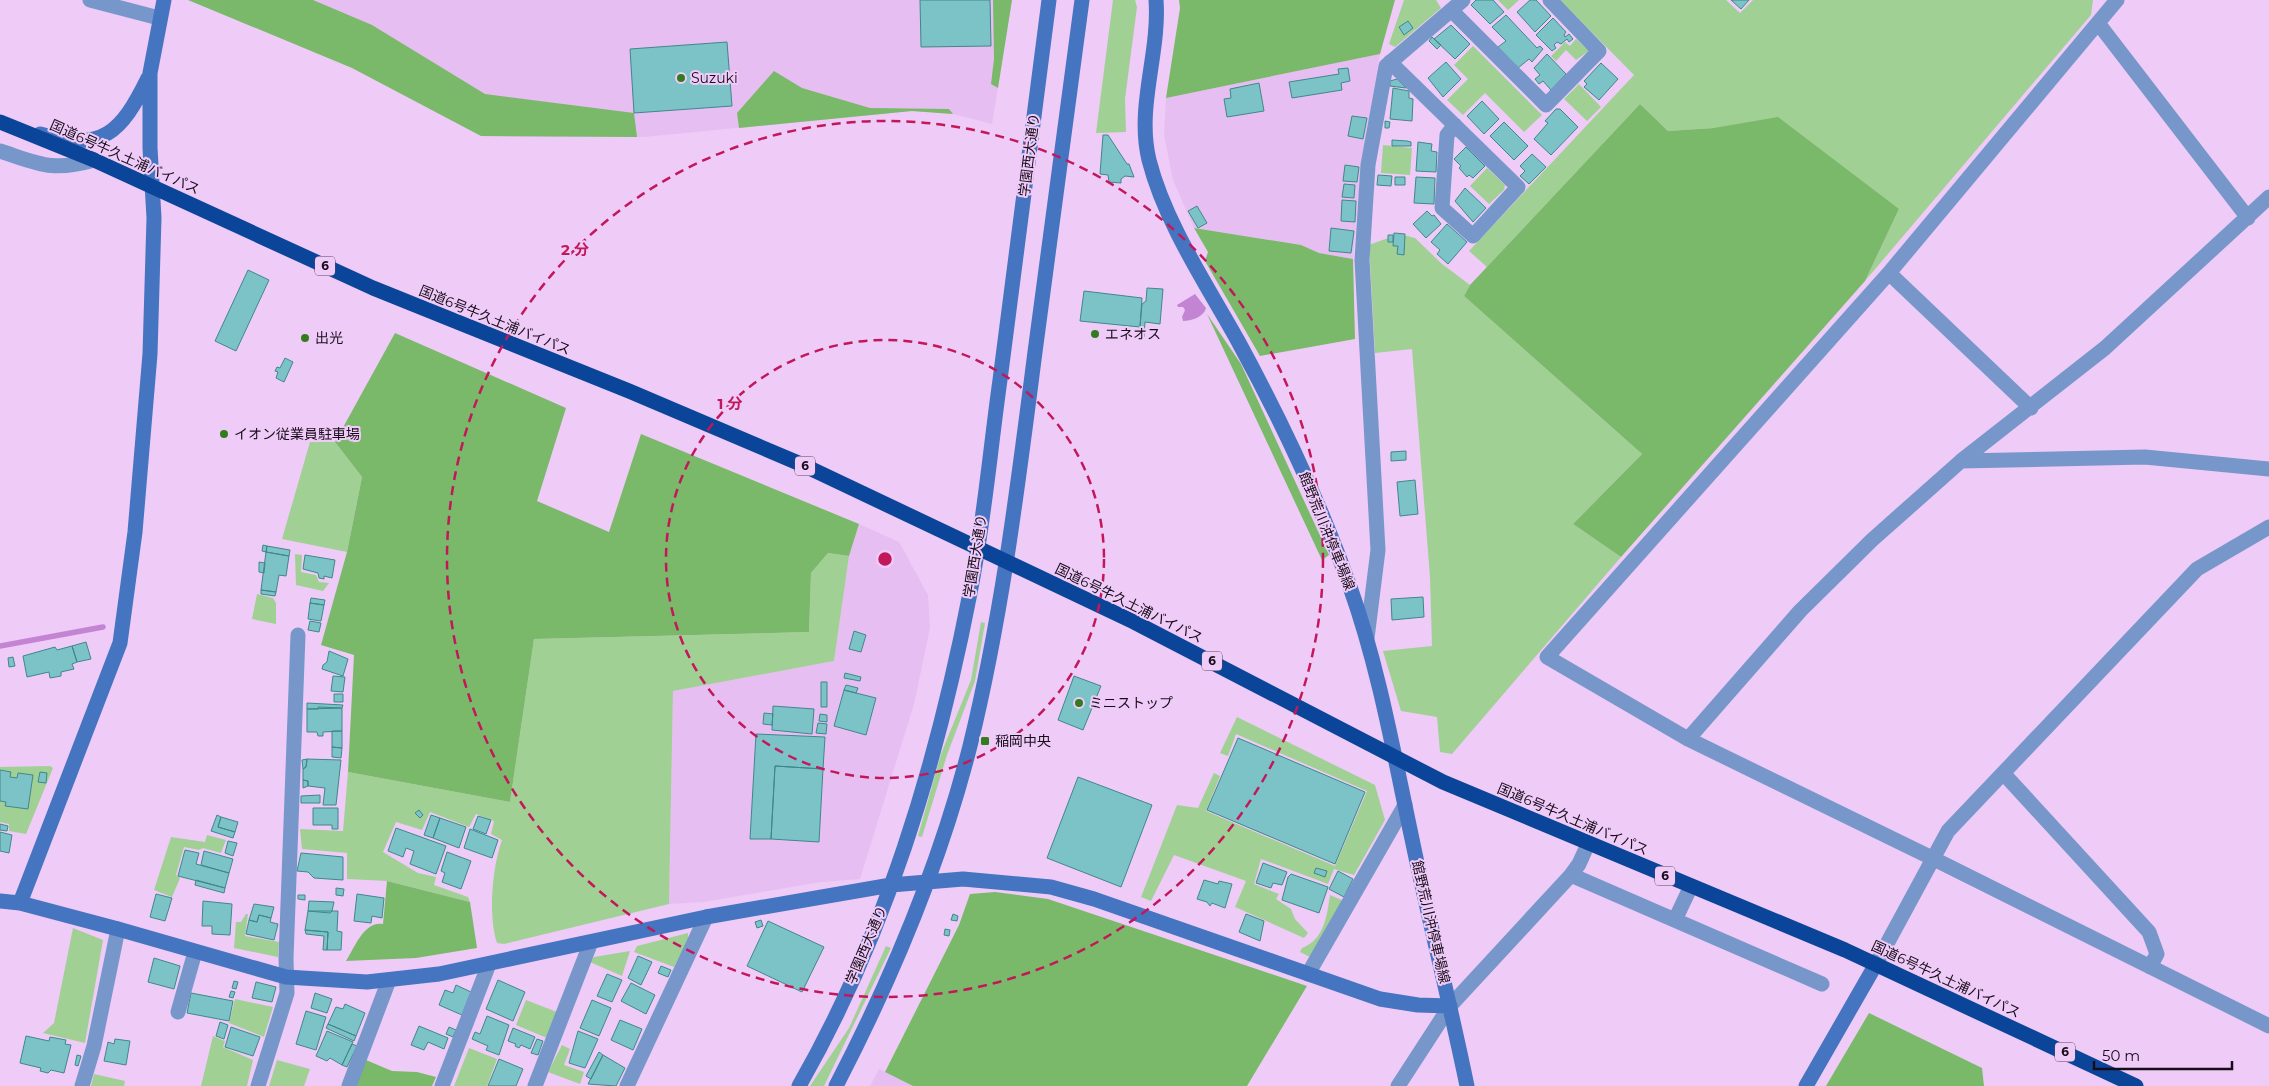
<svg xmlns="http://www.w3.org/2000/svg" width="2269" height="1086" font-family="Montserrat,'Noto Sans JP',sans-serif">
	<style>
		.built { fill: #e7bef1 }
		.green { fill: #a1d095 }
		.forest { fill: #79b969 }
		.water { fill: #c385d3 }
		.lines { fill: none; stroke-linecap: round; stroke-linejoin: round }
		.stream { stroke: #c385d3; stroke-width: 5.5 }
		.building { fill: #7cc3c7; stroke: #40878b }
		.street { stroke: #7797ca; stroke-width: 15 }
		.secondary { stroke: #4574c0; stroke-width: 15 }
		.highway { stroke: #0b459a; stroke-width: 15 }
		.ring { fill: none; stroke: #c2185b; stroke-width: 2.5; stroke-dasharray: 9 6 }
		.poi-dot { fill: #347b1f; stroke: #efcbf7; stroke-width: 2 }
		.labels { text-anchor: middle; stroke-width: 4; stroke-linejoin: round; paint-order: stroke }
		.shield { fill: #efcbf7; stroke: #58455d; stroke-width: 1 }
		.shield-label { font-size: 12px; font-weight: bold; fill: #180c1b }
		.poi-label { font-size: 14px; fill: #180c1b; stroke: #efcbf7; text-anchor: start }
		.street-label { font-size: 14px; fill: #180c1b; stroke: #efcbf7 }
		.centre { fill: #c2185b; stroke: #efcbf7; stroke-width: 2.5 }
		.ring-label { font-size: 15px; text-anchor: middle; font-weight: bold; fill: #c2185b; stroke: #efcbf7; stroke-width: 4; stroke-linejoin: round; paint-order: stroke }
	</style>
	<rect width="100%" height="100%" fill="#efcbf7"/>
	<path class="built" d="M220,0H1012L992,124L953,114L912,111L644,137L481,136L376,68Z
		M1380,54L1362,159L1353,259L1319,253L1301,245L1194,228L1173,180L1164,135L1166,98Z
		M859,524L899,542L928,595L930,628L914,704L860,879L821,882L703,902L669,904L673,691L834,661L849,556Z
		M879,1069L913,1086H870Z"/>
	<path class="green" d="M1113,0H1135L1137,7L1125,99L1126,132L1096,133Z
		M1404,0H1436L1441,8L1395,47L1389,44Z
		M1498,0H1519L1508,10Z
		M1560,0H1726L1740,13L1753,0H2093L2091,15L1865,281L1899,209L1714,128L1668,131L1640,104L1487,267L1469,251L1634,75Z
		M1576,39L1589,51L1576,60L1566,50L1556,61L1551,56L1565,42L1570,46Z
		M1473,46L1542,115L1524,132L1485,93L1463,115L1447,100L1468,79L1454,65Z
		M1579,84L1601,107L1587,121L1564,99Z
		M1383,145L1412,148L1410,175L1381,173Z
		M1487,168L1505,185L1504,190L1489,204L1470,186Z
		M1399,234L1415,238L1442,264L1470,285L1464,296L1642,454L1573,524L1621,557L1452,754L1440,752L1437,717L1401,711L1383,651L1432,646L1430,577L1412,349L1375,353L1369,245Z
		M310,442H335L362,477L347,552L282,539Z
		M828,553L849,556L834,661L673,691L669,904L504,944L497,943C488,916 492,868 502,840L491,834L494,821L476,814L469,827L430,812L422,830L396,822L383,852L418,873L436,877L434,885L468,897L470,902L387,881L347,879V853L302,849L300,829L343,831L348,772L510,802L534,639L809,632L811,573Z
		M295,554L302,555L301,572L316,575L319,582L329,583L323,591L296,585Z
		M257,594L273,598L276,603V624L252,619Z
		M981,622L985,623L975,681L947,755L922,837L918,836L941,754L971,680Z
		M1237,717L1375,785L1385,820L1354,875L1334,869L1328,884L1261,859L1254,884L1279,894L1276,899L1291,909L1295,919L1308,933L1304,938L1235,907L1246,881L1174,855L1151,901L1141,897L1177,805L1198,808L1214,773L1220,776L1206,811L1335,866L1367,791L1236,734L1228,756L1220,753Z
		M50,766L53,768L26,834L9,831V824L0,822V801L6,802L5,806L28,809L33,775L18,773L17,778L10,777V772L0,770V767Z
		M207,835L226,840L221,853L203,848L199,850L184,847L176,875L180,878L172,897L154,890L171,837L205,842Z
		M1330,895L1344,901L1310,957L1300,952L1302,948C1324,940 1327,916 1330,895Z
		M246,914H248L245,936L279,942L278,957L234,948L236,922H241Z
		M73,928L103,940L85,1043L43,1033L54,1023Z
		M688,933V941L674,967L634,952L637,946Z
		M886,946L891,948L824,1086H810L849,1028Z
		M630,951L622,976L590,962L594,957Z
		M235,999L273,1007L264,1037L229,1023Z
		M526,1000L557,1012L547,1038L516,1025Z
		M213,1036L225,1041L223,1047L253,1060L247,1086H201Z
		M562,1045L570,1049L564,1065L584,1072L580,1084L548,1072Z
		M469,1048L497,1059L487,1086H454Z
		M277,1060L310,1069L304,1086H269Z
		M94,1074L125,1081L124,1086H91Z"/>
	<path class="forest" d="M188,0H313L372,25L485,94L634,113L637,137L481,136L352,68Z
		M993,0H1012L998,88L991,84L994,59Z
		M1179,0H1395L1380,54L1166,98L1180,8Z
		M774,71L802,88L870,108L949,109L953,114L912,111L739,128L737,113Z
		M1640,104L1668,131L1714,128L1778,117L1899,209L1865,281L1621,557L1573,524L1642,454L1464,296L1470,285Z
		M1194,228L1301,245L1319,253L1353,259L1355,339L1260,356L1205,261L1208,252Z
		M1207,314L1241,364L1329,555L1322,560Z
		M395,333L566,408L537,501L609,532L641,434L859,524L849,556L828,553L811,573L809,632L534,639L510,802L348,772L354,655L321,645L347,552L362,477L335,442Z
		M387,881L470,902L477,948L416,958L346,961C355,947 364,921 383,924Z
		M995,892L1048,899L1307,986L1247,1086H913L885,1072L959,925L970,894Z
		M1869,1013L1982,1068L1984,1086H1826Z
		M366,1060L392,1071L417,1072L436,1077L432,1086H356Z"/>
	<path class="water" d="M1195,294L1206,308C1204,317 1191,321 1183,321L1182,317L1185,310L1183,307H1178L1177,305Z"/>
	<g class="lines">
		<path class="stream" d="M0,646L103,627"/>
	</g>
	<path class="building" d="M920,0H990L991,46L921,47Z
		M1476,0H1493L1504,12L1490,24L1471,5Z
		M1530,0H1536L1551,16L1535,32L1517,12Z
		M1731,0H1749L1741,9Z
		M1506,15L1537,48L1540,46L1543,49L1532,62L1529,59L1518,68L1498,47L1506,41L1492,27Z
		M1553,18L1566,32L1564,35L1565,37L1569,34L1573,39L1569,42L1567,39L1561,44L1557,42L1554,45L1556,48L1552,51L1536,35Z
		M1408,21L1413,28L1404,35L1399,27Z
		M1451,25L1470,44L1455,59L1434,39Z
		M1432,37L1441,45L1437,49L1429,41Z
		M727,42L732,106L634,113L630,49Z
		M1547,54L1566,74L1551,90L1543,81L1539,84L1535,79L1540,75L1534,68Z
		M1446,62L1461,79L1443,97L1428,78Z
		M1601,63L1618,79L1599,100L1584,87L1587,84L1584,81Z
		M1348,68L1350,81L1341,83L1342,90L1292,98L1289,82L1339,74L1338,69Z
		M1397,79L1406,88L1390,86V81Z
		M1259,83L1264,111L1227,117L1224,99L1231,98L1230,89Z
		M1393,88L1409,91V98L1413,99L1412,121L1390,119Z
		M1482,101L1499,119L1484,134L1467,116Z
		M1556,109H1560L1578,127L1551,155L1534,139L1548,123L1545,121Z
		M1352,116L1367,118L1363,139L1348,136Z
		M1385,121L1390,122L1389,128H1385Z
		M1504,122L1528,146L1514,160L1490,136Z
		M1103,135H1108L1127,164H1129L1134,177L1125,176L1121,179V183L1109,182L1108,175L1100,174Z
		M1392,140L1407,141L1411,142V146H1392Z
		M1418,142L1432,144L1431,151L1437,152L1436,172L1416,171Z
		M1466,147L1485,166L1473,178L1469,175L1467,177L1459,168L1461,166L1454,159Z
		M1532,154L1546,167L1529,184L1520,176L1525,171L1520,166Z
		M1345,165L1359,167L1357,182L1343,181Z
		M1378,175L1392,176L1391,186L1377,185Z
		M1395,177H1405V185H1395Z
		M1416,177L1435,178L1434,204L1414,203Z
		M1344,184L1355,185L1354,198L1342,197Z
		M1465,188L1486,208L1473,222L1455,201Z
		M1342,200L1356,201L1355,222L1341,221Z
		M1197,206L1207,223L1198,228L1188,211Z
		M1427,211L1432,216L1434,215L1441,224L1426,238L1413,224Z
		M1447,224L1467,242L1448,264L1437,254L1440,250L1431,242Z
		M1331,228L1354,231L1351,253L1329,251Z
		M1394,233L1405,234L1404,255L1397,254L1398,246H1393Z
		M1388,235H1393V242H1388Z
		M248,270L269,280L236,351L215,341Z
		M1147,288L1163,289L1160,324L1145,322L1144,337H1139L1142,304L1146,301Z
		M1084,291L1142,298L1140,327L1080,321Z
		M285,358L293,362L284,382L276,378L278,372L275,371L277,367L280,368Z
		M1406,451V460L1391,461V452Z
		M1415,480L1418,514L1400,516L1397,482Z
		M263,545L267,546L266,552L262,551Z
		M267,546L290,550L289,556L266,552Z
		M266,552L289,556L286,576L279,575L276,592L261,590Z
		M305,555L335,560L332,578L324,576V579L319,578L318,573L303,569Z
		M259,562L265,563L264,573L259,572Z
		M261,590L276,592L275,596L261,594Z
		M1423,597L1424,617L1392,620L1391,599Z
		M311,598L325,600L324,605L310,603Z
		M310,603L324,605L321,621L308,619Z
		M310,621L321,623L319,632L308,630Z
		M854,631L866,635L861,652L849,649Z
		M86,642L91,659L77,662L72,646Z
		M72,646L77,662L72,664L74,669L61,672V676L50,678L49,672L27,677L23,656L55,647L57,650Z
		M329,651L348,659L343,676L322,669L323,665L327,662Z
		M13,657L15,666L9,667L8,658Z
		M845,673L861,677L860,681L844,678Z
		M333,676L345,677L343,692L331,691Z
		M1074,676L1101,686L1083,730L1058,720Z
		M821,682H827V707H821Z
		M846,685L858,688L856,693L844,690Z
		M844,690L876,698L866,735L834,726Z
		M334,694H343V702H334Z
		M307,703L343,705L342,708L307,709Z
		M773,706L814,709L812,734L772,730Z
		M318,707L342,708V731L323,732V736H318L317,732H307V709H318Z
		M764,713L773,714L772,725L763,724Z
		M820,714L827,715V722L819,721Z
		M818,723L827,724L826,734L816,733Z
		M332,731H342V748L332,747Z
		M756,734L825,737L823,769L775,766L771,839H750Z
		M1238,738L1365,792L1335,864L1207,810Z
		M332,747L342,748L341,758L332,757Z
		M307,759L341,760L336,805H323L325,788L308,786V781L303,780V769L306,767Z
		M307,759L306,767L303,769L302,760Z
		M775,766L823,769L819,842L771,839Z
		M0,770L11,772L10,777L17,778L18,773L33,775L28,809L5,806L6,802L0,801Z
		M40,772L47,773L46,783L38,782Z
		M1078,777L1152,805L1121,887L1047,858Z
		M303,780L308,781V786L303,788Z
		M320,795V803H301V796Z
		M313,808H338V829H332V825H313Z
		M419,810L423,815L420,818L415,813Z
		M217,815L221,817L218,827L235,832L233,838L211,831Z
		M431,815L440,818L433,838L424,835Z
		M478,816L491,820L486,834L473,829Z
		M221,817L238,822L235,832L218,827Z
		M440,818L466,827L459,848L433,838Z
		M0,824L8,826L7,831L0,830Z
		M396,828L446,846L436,874L410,864L414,851L406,848L403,857L388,851Z
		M470,829L498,840L492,858L464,848Z
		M0,832L12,835L9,853L0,851Z
		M228,841L237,843L233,856L225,853Z
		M185,850L199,853L196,864L229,873L225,888L178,876Z
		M204,851L233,859L229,873L201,865Z
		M447,852L471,861L461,889L442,882L445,873L441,871Z
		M301,853L343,857V880L314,878L308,872L297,871Z
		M1263,863L1287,872L1282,885L1273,883L1271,888L1256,883Z
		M1316,868L1327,871L1325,877L1314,873Z
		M1338,871L1353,879L1344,897L1329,889Z
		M1291,874L1328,887L1319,913L1282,900L1288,877Z
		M196,880L225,888L224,893L195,885Z
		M1204,880L1218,884L1219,881L1232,884L1225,908L1212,903L1210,906L1207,902L1197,899Z
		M336,888L344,889L343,896L336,895Z
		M156,894L172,898L165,921L150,917Z
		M357,894L384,898L382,918L372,916L371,923L354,921Z
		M298,895H305V900L298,899Z
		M203,901L232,904L230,935L212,934V926H202Z
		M309,901L334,902L332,911L330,913L308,911Z
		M254,904L274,907L271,918L259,915L257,922L249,920Z
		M308,911H338L337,931L342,932L341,950H327L328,932L305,930Z
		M953,914L958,916L957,921L951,920Z
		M1246,914L1264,921L1260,941L1239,932Z
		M259,915L271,918L270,922L278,924L274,940L246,934L249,920L257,922Z
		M761,920L763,926L757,928L755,922Z
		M768,921L824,947L802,992L747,966Z
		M945,929L950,930L949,936L944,935Z
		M305,930L328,932L327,950H323L324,936L306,934Z
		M638,956L652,962L641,985L628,978Z
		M154,958L180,966L174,989L148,982Z
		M661,966L671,970L668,977L658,973Z
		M607,974L622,980L612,1002L597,996Z
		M498,980L525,992L513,1021L486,1009Z
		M234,981L238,982L236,989L232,988Z
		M256,982L276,987L272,1002L252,998Z
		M631,983L655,995L646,1014L621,1001Z
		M456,985L471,992L462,1015L439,1005L445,990L453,993Z
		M231,991L235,992L233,998L229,997Z
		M191,993L233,1001L229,1021L187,1013Z
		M315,993L332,999L327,1013L311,1008Z
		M592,1000L611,1008L599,1036L580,1028Z
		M345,1004L365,1013L356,1036L328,1024L336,1007L343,1009Z
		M306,1011L326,1017L316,1050L296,1044Z
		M487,1016L509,1025L499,1055L486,1050L488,1046L472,1039L475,1032L480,1034Z
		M620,1020L642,1029L633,1050L611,1040Z
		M220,1022L228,1025L224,1039L216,1036Z
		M328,1024L356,1036L354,1041L326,1028Z
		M419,1026L448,1038L444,1049L428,1042L424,1050L411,1045Z
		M231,1027L260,1037L253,1056L225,1047Z
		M449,1027L456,1030L453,1037L446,1034Z
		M513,1028L535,1037L530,1049L521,1045L519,1048L515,1046L516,1044L508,1041Z
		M327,1031L353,1042L342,1065L330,1058L327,1061L316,1056Z
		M578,1031L598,1039L585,1068L569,1063Z
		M26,1036L49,1041L50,1037L66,1040L65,1044L71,1045L64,1073L51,1070L48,1073L40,1071L41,1068L20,1063Z
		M115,1039L130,1041L126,1065L104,1061L108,1042L114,1044Z
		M537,1039L543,1041L538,1055L531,1053Z
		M352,1044L357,1046L347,1067L342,1065Z
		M599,1052L603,1055L591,1079L586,1076Z
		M77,1055L81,1056L78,1066L75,1065Z
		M603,1055L625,1068L616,1086L588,1084Z
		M499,1059L523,1069L516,1086H488Z"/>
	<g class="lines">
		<path class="street" d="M90,0L159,18
			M2117,0L1889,273L1547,657L1688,739L1932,858L2269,1026
			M1451,10L1546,105L1599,51L1550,0
			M2098,23L2248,218
			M1390,62L1518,187L1473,236L1442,208L1447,135L1455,125
			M0,151C40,164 52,172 94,160
			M1889,273L2031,408
			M1961,461L2145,457L2269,469
			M1367,638L1378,550L1362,260L1368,165L1386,66L1463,0
			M1688,739L1800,611L1872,540L1961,461L2105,348L2269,197
			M2004,774L2149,932L2157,954L2150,967
			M1571,875L1579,864L1588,844
			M1675,920L1691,886
			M1876,964L1948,831L2197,569L2269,527
			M1308,974L1405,805
			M178,1012L195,952
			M82,1086L94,1046L118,929
			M258,1086L287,993L286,958L298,635
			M349,1086L389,980
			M442,1086L489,964
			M535,1086L591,942
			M627,1086L706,917
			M1398,1086L1450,1006L1571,875L1822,984"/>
		<path class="secondary" d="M1156,0C1160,53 1136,107 1149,160C1165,223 1207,285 1238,341C1281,420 1320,502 1350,587C1379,668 1394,755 1412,839C1429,921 1450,1003 1467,1086
			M40,134C103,152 121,133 148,78
			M0,901L20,903L118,929L286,977L367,982L439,974L706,917L891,885L963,879L1051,887L1094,899L1380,999L1418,1005L1450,1006
			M20,903L120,643L135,532L150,354L154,218L150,148V73L164,0
			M799,1086C886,934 937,763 970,593C984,523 990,451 1000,380C1017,254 1032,127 1049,0
			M836,1086C892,978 940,864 970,746C1002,616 1018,484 1035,352C1050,234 1066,117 1082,0
			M1806,1086L1876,964"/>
		<path class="highway" d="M0,122L94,160L373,288L629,391L803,465L1134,622L1443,782L1845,950L2136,1086"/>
	</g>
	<g class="ring">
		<circle cx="885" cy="559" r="219"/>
		<circle cx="885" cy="559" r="438"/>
	</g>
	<g class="poi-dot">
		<circle cx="681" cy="78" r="5"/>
		<circle cx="1095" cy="334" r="5"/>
		<circle cx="305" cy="338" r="5"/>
		<circle cx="224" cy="434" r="5"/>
		<circle cx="1079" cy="703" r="5"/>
		<rect x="980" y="736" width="10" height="10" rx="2.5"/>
	</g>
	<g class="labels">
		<g class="shield">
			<rect x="315" y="256.5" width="20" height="19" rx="4"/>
			<rect x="795" y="456.5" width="20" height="19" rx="4"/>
			<rect x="1202" y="651.5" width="20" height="19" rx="4"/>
			<rect x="1655" y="866.5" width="20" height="19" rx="4"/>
			<rect x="2055" y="1042.5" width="20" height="19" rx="4"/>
		</g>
		<g class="shield-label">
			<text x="325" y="270">6</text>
			<text x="805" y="470">6</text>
			<text x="1212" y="665">6</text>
			<text x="1665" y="880">6</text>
			<text x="2065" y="1056">6</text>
		</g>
		<g class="poi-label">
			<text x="691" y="83">Suzuki</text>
			<text x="1105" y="339">エネオス</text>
			<text x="315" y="343">出光</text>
			<text x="234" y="439">イオン従業員駐車場</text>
			<text x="1089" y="708">ミニストップ</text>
			<text x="995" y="746">稲岡中央</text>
		</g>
		<g class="street-label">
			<text transform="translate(1029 155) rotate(-83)" y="5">学園西大通り</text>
			<text transform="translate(125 157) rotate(24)" y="5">国道6号牛久土浦バイパス</text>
			<text transform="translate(495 320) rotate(22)" y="5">国道6号牛久土浦バイパス</text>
			<text transform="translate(1327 531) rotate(68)" y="5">館野荒川沖停車場線</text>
			<text transform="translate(975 556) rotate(-81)" y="5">学園西大通り</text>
			<text transform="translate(1129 603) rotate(26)" y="5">国道6号牛久土浦バイパス</text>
			<text transform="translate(1573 819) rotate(23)" y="5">国道6号牛久土浦バイパス</text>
			<text transform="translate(1431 922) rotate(77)" y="5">館野荒川沖停車場線</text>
			<text transform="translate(866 945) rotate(-67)" y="5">学園西大通り</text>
			<text transform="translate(1946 979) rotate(25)" y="5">国道6号牛久土浦バイパス</text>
		</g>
	</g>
	<circle cx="885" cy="559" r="8" class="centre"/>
	<g class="ring-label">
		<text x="575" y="255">2 分</text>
		<text x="730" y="409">1 分</text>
	</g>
	<path d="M2094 1061v8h138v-8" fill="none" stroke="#180c1b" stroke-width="2.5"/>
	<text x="2102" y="1061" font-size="15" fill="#180c1b" stroke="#efcbf7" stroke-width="4" paint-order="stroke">50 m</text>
</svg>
